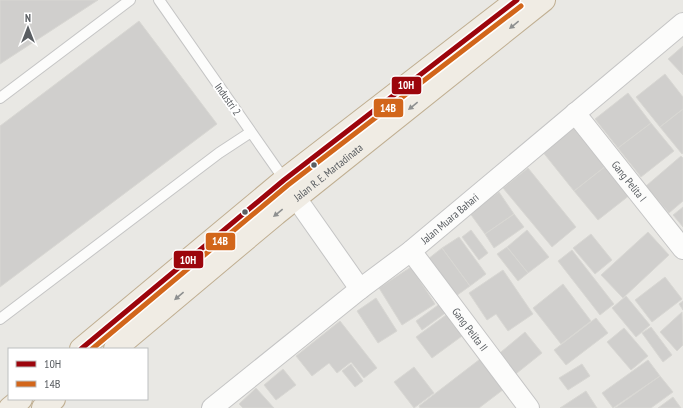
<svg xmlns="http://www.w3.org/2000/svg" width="683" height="408" font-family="'PT Sans Narrow',sans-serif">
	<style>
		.building { fill: #d0cfcd; stroke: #d8d7d3 }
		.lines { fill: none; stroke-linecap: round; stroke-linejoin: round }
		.service-casing { stroke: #c5c5c5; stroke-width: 12 }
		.minor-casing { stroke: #c5c5c5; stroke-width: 22 }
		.trunk-casing { stroke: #c0af92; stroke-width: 24 }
		.service { stroke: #fcfcfb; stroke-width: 10 }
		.minor { stroke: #fcfcfb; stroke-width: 20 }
		.trunk { stroke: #f0ece4; stroke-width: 22 }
		.bus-1-casing { stroke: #fff; stroke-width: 8 }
		.bus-2-casing { stroke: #fff; stroke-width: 8 }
		.bus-1 { stroke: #9c050c; stroke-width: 5 }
		.bus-2 { stroke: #d2661b; stroke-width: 5 }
		.oneway { fill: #8e9090 }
		.bus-dot { fill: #5a5e62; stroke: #fff; stroke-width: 1.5 }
		.labels { text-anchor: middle; stroke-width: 4; stroke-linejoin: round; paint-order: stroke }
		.street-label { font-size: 11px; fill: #5a5e62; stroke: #fff }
		.line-badge { stroke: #fff; stroke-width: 1.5 }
		.badge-label { font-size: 11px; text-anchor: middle; font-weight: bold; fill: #fff }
	</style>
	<rect width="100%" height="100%" fill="#e9e8e4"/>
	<path class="building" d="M0,0H98L0,64Z
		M139,21L217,124L0,287V126Z
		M683,46V75L668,59Z
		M665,74L683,97V109L660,127L636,97Z
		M628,93L651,123L618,148L595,119Z
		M683,109V153L682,154L660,127Z
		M579,122L611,162L574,191L542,151Z
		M651,123L674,151L641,177L618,148Z
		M681,156L683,158V201L669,213L646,186Z
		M611,162L635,191L598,220L574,191Z
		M528,168L576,227L552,247L503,188Z
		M499,192L514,214L485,234L469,212Z
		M683,207V227L673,215Z
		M514,214L524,227L494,248L485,234Z
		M471,230L488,253L479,260L462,237Z
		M527,230L549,257L528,273L507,247Z
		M648,232L669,255L623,298L601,275Z
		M591,234L612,260L595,274L573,248Z
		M459,237L486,274L470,286L442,248Z
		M507,247L528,273L518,281L497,254Z
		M442,248L470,286L456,296L428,259Z
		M572,250L614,304L600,315L558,261Z
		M411,267L435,304L402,325L379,288Z
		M503,270L533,314L508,331L496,314L487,320L469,293Z
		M665,277L682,299L652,322L635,300Z
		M563,284L591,321L561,344L533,308Z
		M626,296L650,325L636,337L612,308Z
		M376,298L397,331L378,343L357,311Z
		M683,301V310L679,304Z
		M441,303L448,311L422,330L416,321Z
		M682,312L683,345L677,351L660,332Z
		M446,315L462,336L432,358L416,337Z
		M596,318L608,333L566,365L554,350Z
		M340,321L377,368L364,378L351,362L337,373L329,363L312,376L296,356Z
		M651,327L672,355L663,362L642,333Z
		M624,328L648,356L631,370L607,342Z
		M525,332L542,353L512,377L495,357Z
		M484,356L508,386L479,408H420L419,406Z
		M648,360L660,376L613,408L602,393Z
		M351,364L363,381L355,387L342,371Z
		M582,364L590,376L568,390L559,378Z
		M414,367L434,393L414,408L394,382Z
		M283,369L296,385L276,400L264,385Z
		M660,376L673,392L651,408H615Z
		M256,388L274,408H243L239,404Z
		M586,391L597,408H560Z
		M673,397L681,408H658Z"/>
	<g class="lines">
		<defs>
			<path id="service" d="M159,0L286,182
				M0,98L130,0
				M0,319L219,153L251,132"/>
			<g id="minor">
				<path id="s1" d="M575,113L683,249"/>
				<path d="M296,198L360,289"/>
				<path id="s2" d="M411,251L529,408"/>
				<path id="s3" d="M212,408L360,289L411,251L683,23"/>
			</g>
			<g id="trunk">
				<path d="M81,349L284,180L517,0"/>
				<path id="s4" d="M115,349L276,214L544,0"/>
				<path d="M10,408L21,399"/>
				<path d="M43,408L54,399"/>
			</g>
		</defs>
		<use href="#service" class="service-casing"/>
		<use href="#minor" class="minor-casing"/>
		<use href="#trunk" class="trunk-casing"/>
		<use href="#service" class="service"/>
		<use href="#minor" class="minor"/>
		<use href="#trunk" class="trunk"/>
		<defs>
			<path id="bus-1" d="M81,349L284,180L517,0"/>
			<path id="bus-2" d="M92,349L288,185L521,6"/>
		</defs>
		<use href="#bus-1" class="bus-1-casing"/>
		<use href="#bus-2" class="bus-2-casing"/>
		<use href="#bus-1" class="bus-1"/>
		<use href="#bus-2" class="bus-2"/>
	</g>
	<defs><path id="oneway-solid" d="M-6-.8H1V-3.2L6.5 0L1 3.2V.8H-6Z"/></defs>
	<g class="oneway">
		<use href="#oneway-solid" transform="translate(514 25) rotate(141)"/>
		<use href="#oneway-solid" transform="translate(413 106) rotate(141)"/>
		<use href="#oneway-solid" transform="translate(278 213) rotate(141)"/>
		<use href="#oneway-solid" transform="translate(179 296) rotate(140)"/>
	</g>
	<g class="bus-dot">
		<circle cx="314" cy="165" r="3.5"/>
		<circle cx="245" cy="212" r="3.5"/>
	</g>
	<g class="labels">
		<g class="street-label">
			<text transform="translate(228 99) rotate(55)" y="4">Industri 2</text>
			<text dy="4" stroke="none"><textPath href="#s4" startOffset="277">Jalan R. E. Martadinata</textPath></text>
			<text dy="4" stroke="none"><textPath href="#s1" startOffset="87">Gang Pelita I</textPath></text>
			<text dy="4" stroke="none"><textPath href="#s3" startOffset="304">Jalan Muara Bahari</textPath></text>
			<text dy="4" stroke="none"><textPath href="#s2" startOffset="98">Gang Pelita II</textPath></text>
		</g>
	</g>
	<g class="line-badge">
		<rect x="391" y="76" width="31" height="19" rx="4" fill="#9c050c"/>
		<rect x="373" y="98" width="31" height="20" rx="4" fill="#d2661b"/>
		<rect x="205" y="232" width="31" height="19" rx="4" fill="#d2661b"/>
		<rect x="173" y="250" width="31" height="19" rx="4" fill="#9c050c"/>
	</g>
	<g class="badge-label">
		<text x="406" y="89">10H</text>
		<text x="388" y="112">14B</text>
		<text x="220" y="245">14B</text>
		<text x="188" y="264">10H</text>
	</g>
	<rect x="8" y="348" width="140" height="52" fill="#ffffff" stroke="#bdbfc0"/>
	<rect x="16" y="361" width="20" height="6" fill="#9c050c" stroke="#bdbfc0"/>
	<text x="44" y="368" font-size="12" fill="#5a5e62">10H</text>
	<rect x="16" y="381" width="20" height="6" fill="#d2661b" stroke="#bdbfc0"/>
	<text x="44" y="388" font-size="12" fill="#5a5e62">14B</text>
	<g transform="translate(28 28)" stroke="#ffffff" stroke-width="3" paint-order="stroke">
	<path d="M0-3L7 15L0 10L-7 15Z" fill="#5a5e62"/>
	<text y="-6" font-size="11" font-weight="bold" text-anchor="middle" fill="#5a5e62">N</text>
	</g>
</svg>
